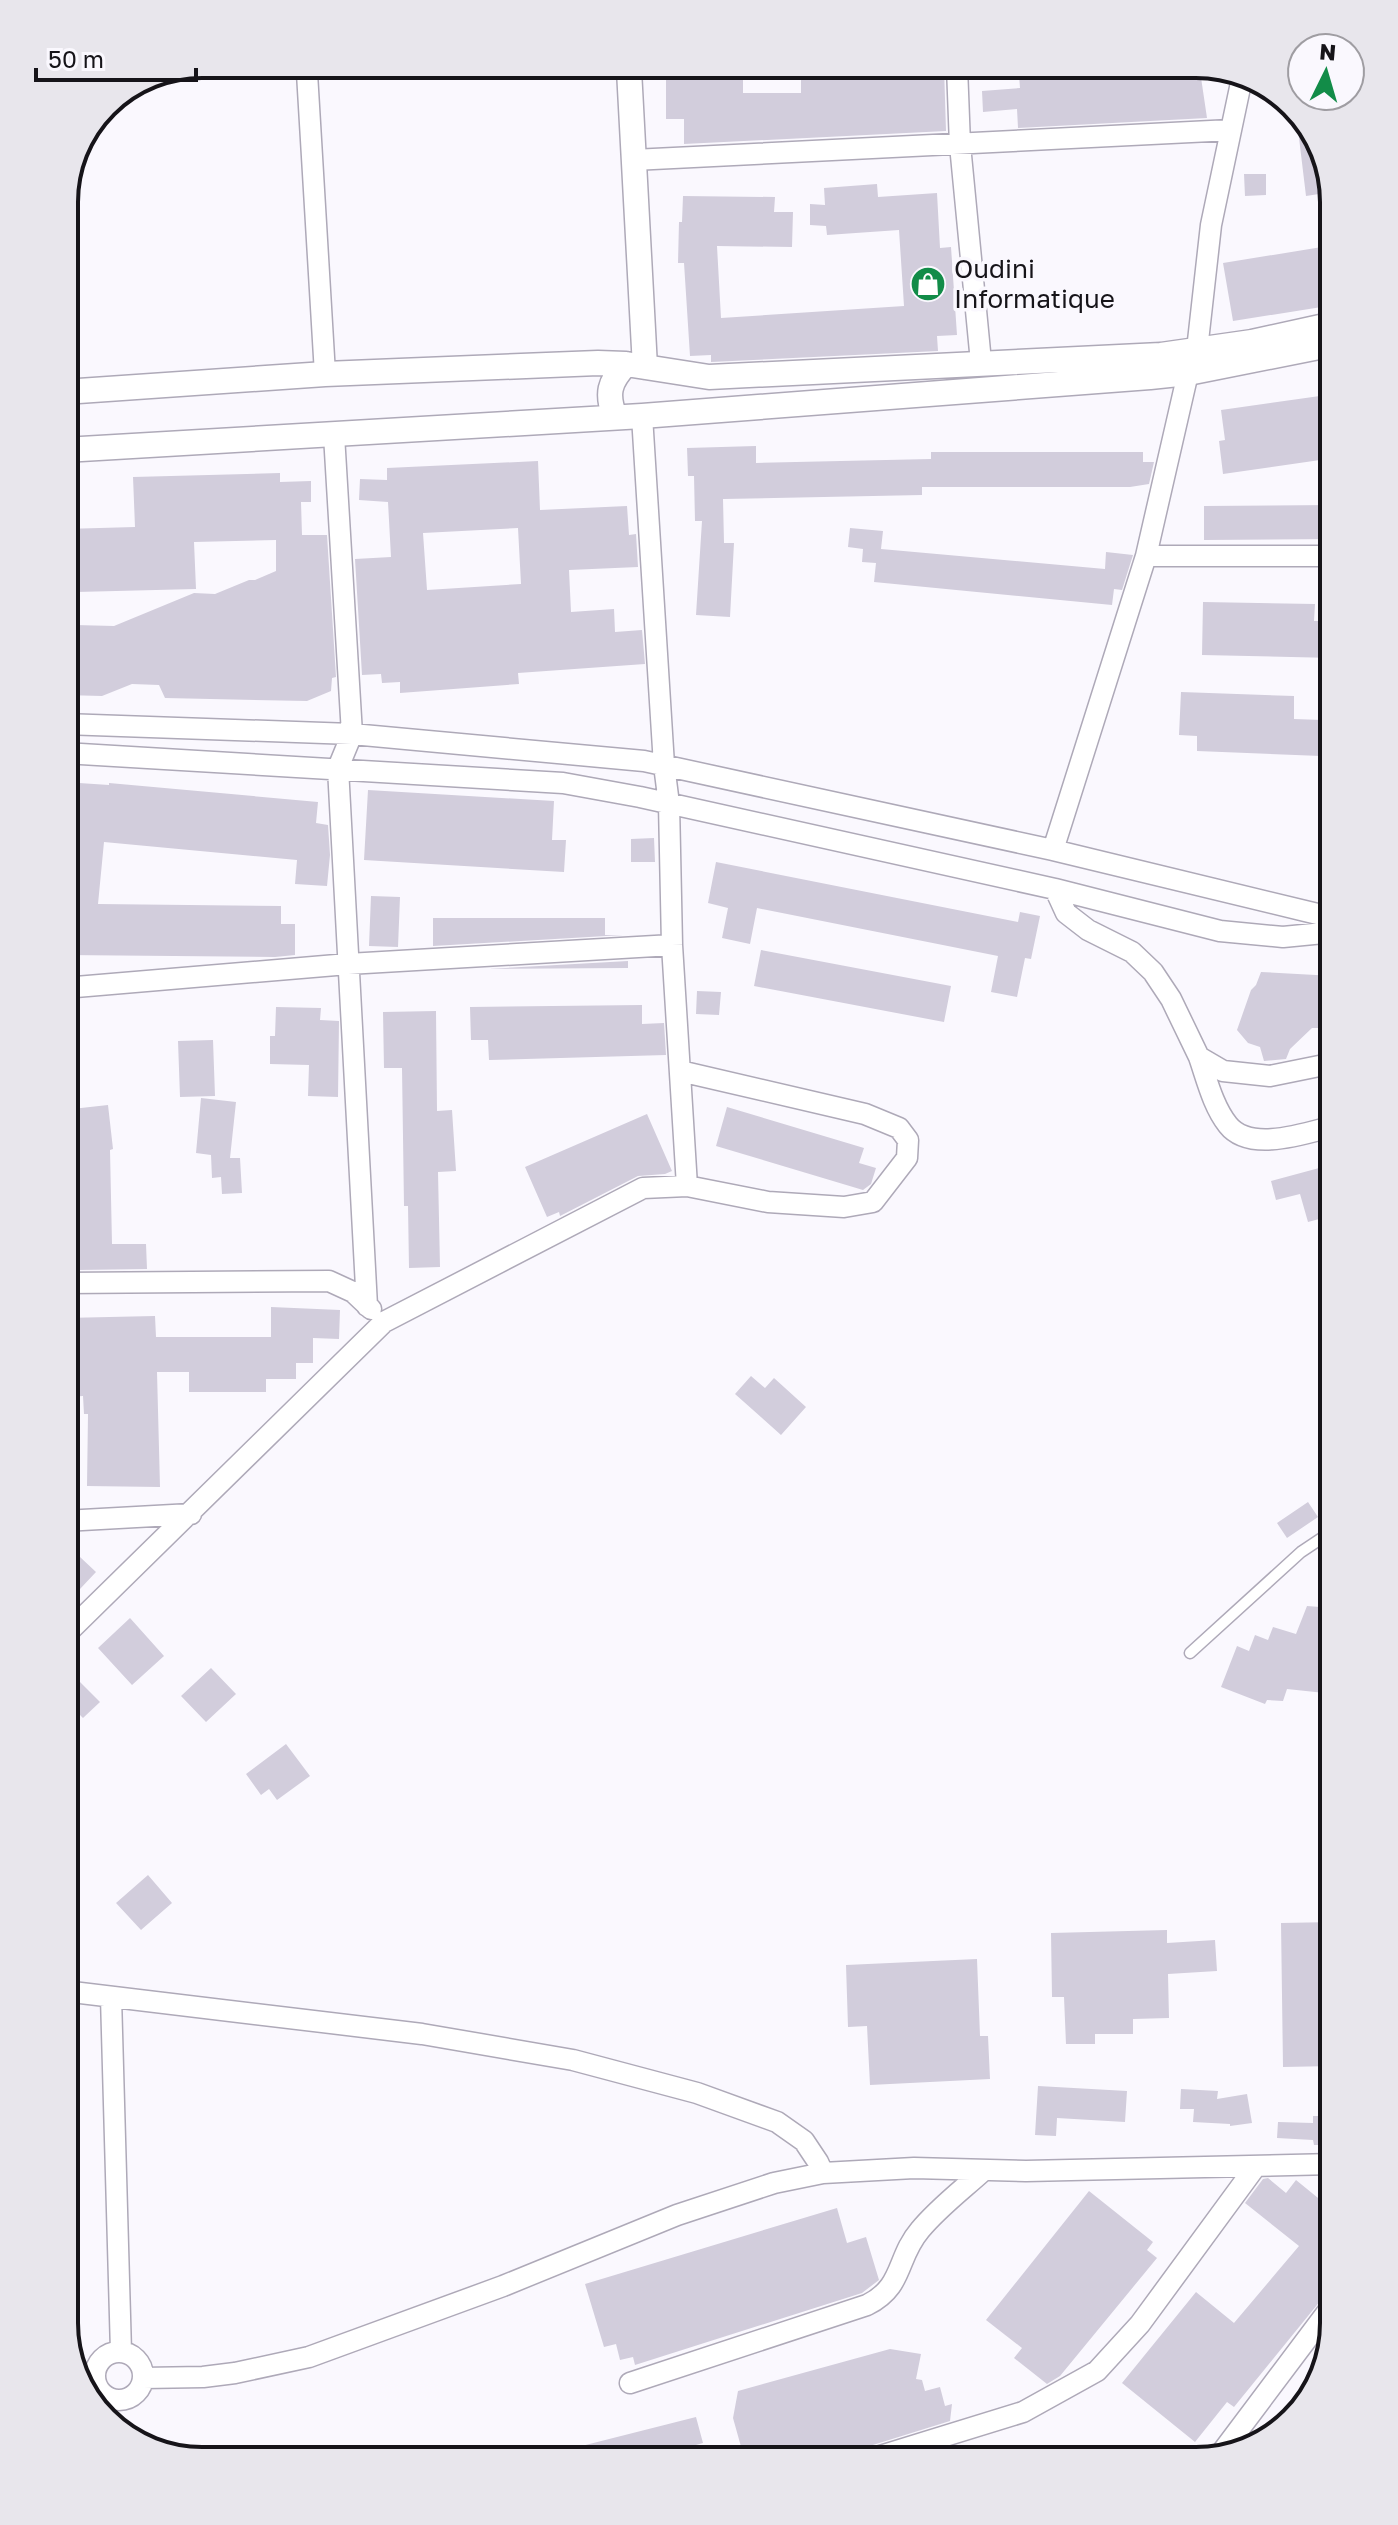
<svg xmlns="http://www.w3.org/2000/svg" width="1398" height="2525" font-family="'Golos Text',sans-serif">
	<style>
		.building { fill: #d2cddc; fill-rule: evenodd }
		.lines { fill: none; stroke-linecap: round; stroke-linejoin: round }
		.service-casing { stroke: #aea9b8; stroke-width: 13 }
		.minor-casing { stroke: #aea9b8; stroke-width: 23 }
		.tertiary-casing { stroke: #aea9b8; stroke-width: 27 }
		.service { stroke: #fff; stroke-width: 10 }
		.minor { stroke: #fff; stroke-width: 20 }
		.tertiary { stroke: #fff; stroke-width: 24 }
		.labels { text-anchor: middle; stroke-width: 7; stroke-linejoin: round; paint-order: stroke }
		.poi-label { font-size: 26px; fill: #161419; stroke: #faf8fe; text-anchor: start }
		.rim { fill: none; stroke: #161419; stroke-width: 4 }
	</style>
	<rect width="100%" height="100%" fill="#faf8fe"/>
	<path class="building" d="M1199,64L1207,118L1018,128L1017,109L983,112L982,91L1020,88L1019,75L1030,74L1029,66Z
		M944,67L946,131L684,144V119H666V69H743V93H801V68Z
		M1296,113L1323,149L1332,192L1306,196Z
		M1244,174H1266V195L1245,196Z
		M877,184L878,197L937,193L940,248L951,247L957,335L937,336L938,351L711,362V355L690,356L684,263H678L679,222H682L683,196L775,197L774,212H793L792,247L717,246L721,318L904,306L899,230L827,235L826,226L810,225V204L825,205L824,188Z
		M1334,245V305L1233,321L1223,263Z
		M1334,394V458L1223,474L1219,441L1225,440L1221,410Z
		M756,446V463L931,459V452H1143V462H1154L1149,484L1130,487H922V495L723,499L724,543H734L730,617L696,615L702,521H695L694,476H688L687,448Z
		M538,461L540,510L627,506L629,535L636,534L638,567L569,570L571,612L614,609L615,632L642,630L645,664L518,673L519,684L400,693V682L382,683L381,674L362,675L355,559L391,557L388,502L359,500L360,479L387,480V468ZM518,528L521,584L427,590L423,533Z
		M280,473V482L311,481V502H301L302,535H327L336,677L332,678L331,691L307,701L165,698L159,685L132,684L102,696L64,695V629L75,625L114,626L194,593L215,594L249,580H255L276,571V540L194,542L196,589L76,592V584L64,585V529L135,527L133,477Z
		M1334,505V539L1204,540V506Z
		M850,528L883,531L881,549L1105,569L1106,552L1133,555L1122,590L1114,589L1112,605L874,582L876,563L862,562L863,549L848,547Z
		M1203,602L1315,604L1314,621H1334V658L1202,655Z
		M1181,692L1294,696V719L1322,720L1321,756L1197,751V736L1179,735Z
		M64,782L109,785V783L318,802L316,823L328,825L330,855L327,886L295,884L297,860L104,842L98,904L281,906V924H295V955L275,957L64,955Z
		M368,790L554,801L552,840H566L564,872L364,860Z
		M654,838L655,862H631V839Z
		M716,862L1018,922L1020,912L1040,916L1031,959L1025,958L1017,997L991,992L998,956L757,908L750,944L722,938L728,908L708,903Z
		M371,896L400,897L398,947L369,946Z
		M433,918H605V935H623L433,946Z
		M761,950L951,986L944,1022L754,986Z
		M628,961V968L488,969Z
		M1261,972L1334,976V1028H1312L1290,1049L1286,1059L1264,1061L1260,1047L1248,1043L1237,1030L1251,990L1256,985Z
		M697,991L721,992L719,1015L696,1014Z
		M642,1005V1024L664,1023L666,1055L489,1060L488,1040H471L470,1007Z
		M276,1007L321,1008L320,1020L339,1021L338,1097L308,1096L309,1065L270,1064V1036H275Z
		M436,1011L437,1111L452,1110L456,1171L438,1172L440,1267L409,1268L408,1206H404L402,1068H384L383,1012Z
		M213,1040L215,1096L180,1097L178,1041Z
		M201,1098L236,1102L230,1158H240L242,1193L222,1194L221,1177L212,1178L211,1155L196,1153Z
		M108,1105L113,1149L110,1150L112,1244H146L147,1269L78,1270L75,1162H78L72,1109Z
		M727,1107L864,1148L859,1163L876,1168L871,1184L863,1190L716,1146Z
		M647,1114L672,1171L665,1174L638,1176L560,1216L559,1212L547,1217L525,1167Z
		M1334,1164V1215L1308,1222L1300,1194L1276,1200L1271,1181Z
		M271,1307L340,1310L339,1339L313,1338V1363H296V1379H266V1392H189V1372H157L160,1487L87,1486L88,1414H84L83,1396L65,1397L64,1318L155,1316L156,1337H271Z
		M751,1376L765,1388L774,1378L806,1407L781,1435L735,1394Z
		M1308,1502L1318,1517L1287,1538L1277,1523Z
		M64,1542L96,1572L64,1606Z
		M1332,1573L1334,1574V1694L1287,1689L1283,1701L1267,1700L1265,1704L1221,1687L1237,1646L1249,1651L1255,1635L1268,1640L1273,1627L1296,1634L1307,1606L1320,1607Z
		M130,1618L164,1656L132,1685L98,1648Z
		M211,1668L236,1694L206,1722L181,1696Z
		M75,1677L100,1702L83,1718L80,1715L64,1728V1688Z
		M286,1744L310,1776L277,1800L269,1789L261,1795L246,1774Z
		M148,1875L172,1903L141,1930L116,1903Z
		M1334,1922V2066L1283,2067L1281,1923Z
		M1167,1930V1943L1215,1940L1217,1971L1168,1974L1169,2018L1133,2019V2034H1095V2044H1066L1064,1997H1052L1051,1933Z
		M977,1959L980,2036H988L990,2079L870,2085L867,2026L848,2027L846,1965Z
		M1038,2086L1127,2091L1125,2122L1057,2118L1056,2136L1035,2135Z
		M1181,2089L1218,2091L1217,2099L1247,2094L1252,2123L1230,2126V2124L1193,2122L1194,2109H1180Z
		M1313,2116H1332L1333,2145H1314L1313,2140L1277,2138L1278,2122L1313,2123Z
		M1268,2178L1286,2193L1296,2180L1334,2211V2219L1324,2231L1334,2239V2284L1234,2407L1227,2402L1195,2442L1122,2383L1196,2292L1234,2323L1299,2246L1245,2203L1263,2179Z
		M1089,2191L1153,2242L1147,2250L1157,2258L1060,2376L1047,2384L1014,2358L1022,2348L986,2320Z
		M837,2208L847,2243L866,2237L879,2280L862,2293L635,2365L633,2357L620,2360L616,2344L604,2347L585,2284Z
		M890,2349L921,2354L916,2379L922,2380L925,2391L940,2387L945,2406L952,2404L950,2421L860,2449L853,2454L833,2461H745L733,2418L738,2391Z
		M696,2417L703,2443L689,2447L693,2461H547L546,2455Z"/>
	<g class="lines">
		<defs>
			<path id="service" d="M1190,1653L1301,1552L1334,1530"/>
			<path id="minor" d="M957,67L960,145L981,362
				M307,73L325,374
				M633,160L1231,130
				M642,416L664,765L669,804L672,945L687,1186
				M334,435L352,734L338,768L367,1306
				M1146,556H1334
				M64,724L352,734L644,761L1053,850L1334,918
				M64,753L563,783L640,797L1055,889L1220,931L1283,937L1334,932
				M1053,850L1146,556L1188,373L1197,350L1211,225L1242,78
				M1055,889L1066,913L1088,930L1132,952L1153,972L1171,999L1199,1057L1223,1071L1270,1076L1334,1063
				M64,988L348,964L672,945
				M1199,1057C1207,1080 1213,1106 1228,1125C1250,1153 1306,1133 1334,1126
				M64,1283L329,1281L353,1292L371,1309
				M64,1521L191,1514
				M64,1636L384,1322L643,1188L687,1186L768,1202L844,1207L873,1202L907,1158L908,1140L899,1128L865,1114L680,1071
				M64,1991L422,2034L573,2060L697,2093L777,2122L804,2141L818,2162L823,2173
				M111,1997L121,2352
				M95 2376a24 24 0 1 1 48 0a24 24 0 1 1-48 0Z
				M143,2378L203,2377L235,2373L309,2357L503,2286L677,2215L774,2183L823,2173L914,2168L1026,2171L1334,2164
				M630,2383L867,2305C904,2287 896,2258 920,2230C938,2208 962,2190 984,2170
				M1219,2456L1334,2303
				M864,2461L1023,2412L1097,2371L1140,2324L1256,2166"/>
			<path id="tertiary" d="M629,70L645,367
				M64,392L325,374L598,363L626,364L709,377L1161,355L1252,342L1334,324
				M615,417C606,394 609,382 626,364
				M64,450L642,416L1150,377L1188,373L1334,344"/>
		</defs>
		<use href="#service" class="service-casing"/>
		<use href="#minor" class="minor-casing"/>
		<use href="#tertiary" class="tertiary-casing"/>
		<use href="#service" class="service"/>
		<use href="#minor" class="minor"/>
		<use href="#tertiary" class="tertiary"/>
	</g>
	<defs>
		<symbol id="shop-disc" viewBox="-11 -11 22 22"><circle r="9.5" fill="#128c48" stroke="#faf8fe"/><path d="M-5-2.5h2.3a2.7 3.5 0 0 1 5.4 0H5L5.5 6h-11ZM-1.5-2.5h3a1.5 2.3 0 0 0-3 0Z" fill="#fff"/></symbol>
	</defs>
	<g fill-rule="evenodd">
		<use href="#shop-disc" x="908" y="264" width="40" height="40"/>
	</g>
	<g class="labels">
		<g class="poi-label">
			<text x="954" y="278">Oudini<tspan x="954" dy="30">Informatique</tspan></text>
		</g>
	</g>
	<path d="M0 0H1398V2525H0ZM202 78H1196A124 124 0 0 1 1320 202V2323A124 124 0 0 1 1196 2447H202A124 124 0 0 1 78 2323V202A124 124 0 0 1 202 78Z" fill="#e8e6ec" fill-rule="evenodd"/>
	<path class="rim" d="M202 78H1196A124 124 0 0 1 1320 202V2323A124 124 0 0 1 1196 2447H202A124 124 0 0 1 78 2323V202A124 124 0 0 1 202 78Z"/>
	<g transform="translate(1326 72) rotate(5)"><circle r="38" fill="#faf8fe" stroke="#9f9da2" stroke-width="2"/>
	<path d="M0-6L14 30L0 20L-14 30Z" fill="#128c48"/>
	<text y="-12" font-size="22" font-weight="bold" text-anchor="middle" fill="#161419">N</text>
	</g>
	<path d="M36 68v12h160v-12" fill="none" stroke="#161419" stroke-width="4"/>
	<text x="48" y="68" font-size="24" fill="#161419" stroke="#faf8fe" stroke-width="6" paint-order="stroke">50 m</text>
</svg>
